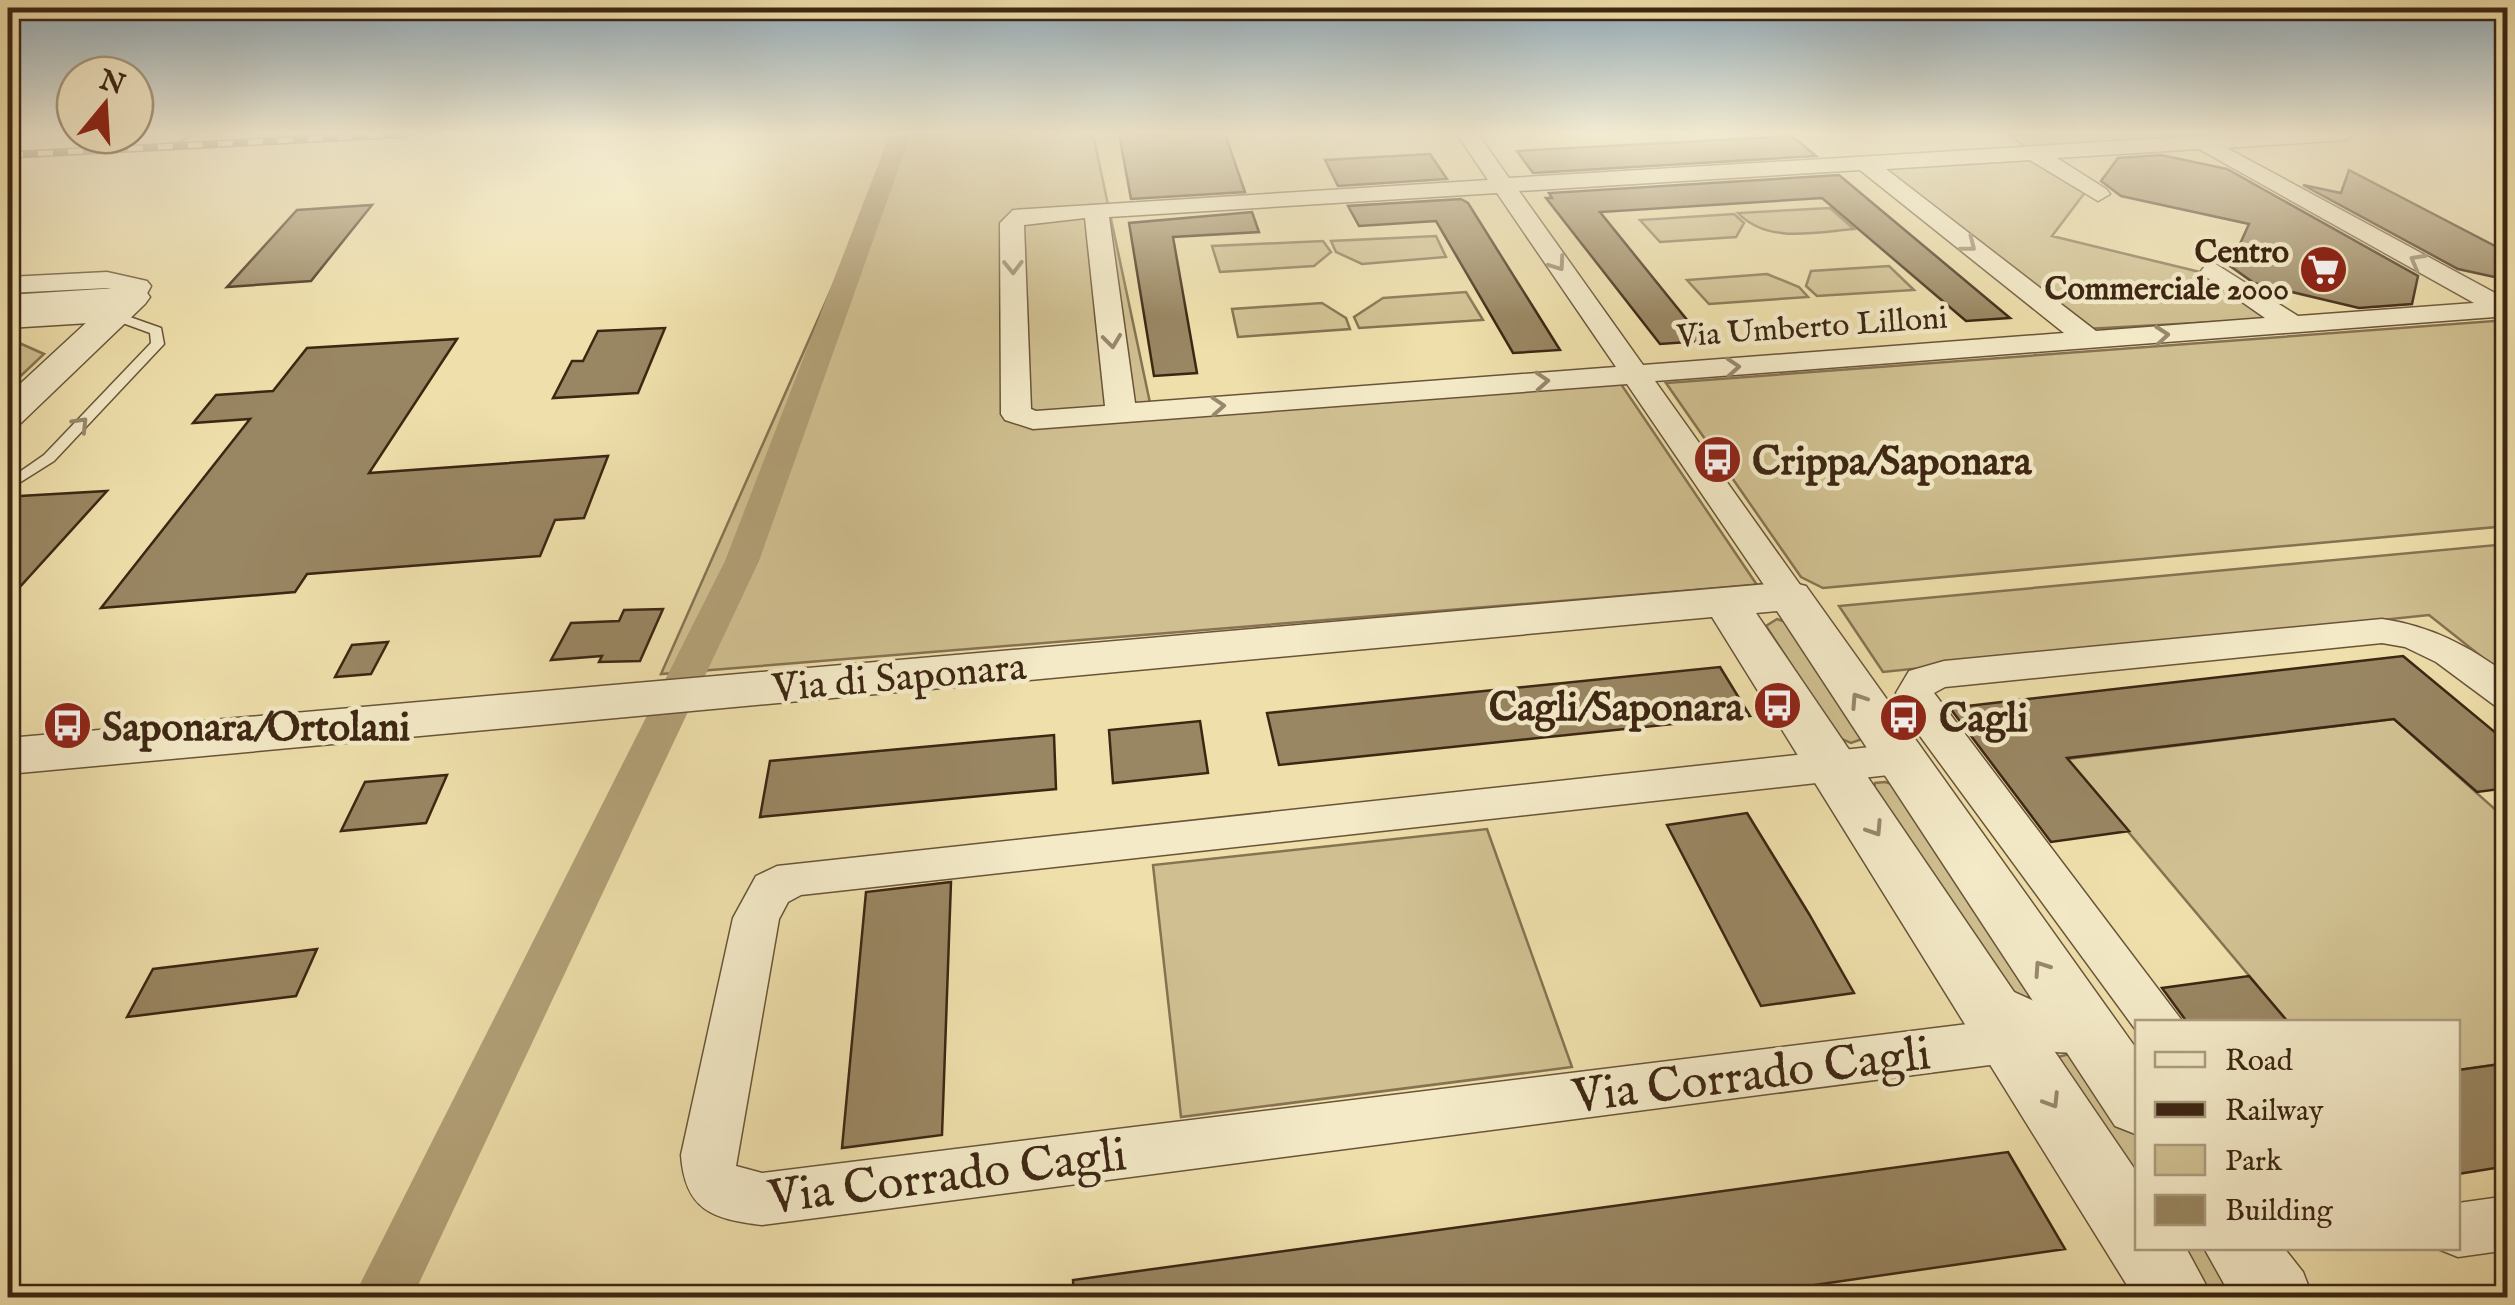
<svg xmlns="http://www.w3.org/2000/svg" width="2515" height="1305" font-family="'IM FELL English',serif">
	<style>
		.green { fill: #d0c091; stroke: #867352; stroke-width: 2.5 }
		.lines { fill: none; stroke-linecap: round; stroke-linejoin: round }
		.canal { fill: #b2a077; fill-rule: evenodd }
		.building { fill: #998662; stroke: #3d2613; stroke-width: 2.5 }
		.service-casing { stroke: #695439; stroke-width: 3 }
		.minor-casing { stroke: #695439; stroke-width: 3 }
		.tertiary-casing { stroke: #695439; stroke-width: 3 }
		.secondary-casing { stroke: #3d2613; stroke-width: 4 }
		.service { fill: #f4eac8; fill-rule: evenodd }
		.minor { fill: #f4eac8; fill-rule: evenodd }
		.tertiary { fill: #f4eac8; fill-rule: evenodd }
		.secondary { fill: #f4eac8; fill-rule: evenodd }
		.rail-casing { stroke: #3d2613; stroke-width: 8 }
		.rail { stroke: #f4eac8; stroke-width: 5; stroke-dasharray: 15; stroke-linecap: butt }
		.oneway { stroke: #98886e }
		.labels { text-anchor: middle; stroke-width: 9; stroke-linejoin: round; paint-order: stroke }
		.far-poi-label { font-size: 32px; font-weight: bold; fill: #3d2613; stroke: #f4eac8; text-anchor: end }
		.far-street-label { font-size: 32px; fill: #3d2613; stroke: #f4eac8 }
		.poi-label { font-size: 40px; font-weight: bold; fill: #3d2613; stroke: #f4eac8; text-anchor: start }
		.street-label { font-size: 40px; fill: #3d2613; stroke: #f4eac8 }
		.near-street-label { font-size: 48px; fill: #3d2613; stroke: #f4eac8 }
	</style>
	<rect width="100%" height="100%" fill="#eedfab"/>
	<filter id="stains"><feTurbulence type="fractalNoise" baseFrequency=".002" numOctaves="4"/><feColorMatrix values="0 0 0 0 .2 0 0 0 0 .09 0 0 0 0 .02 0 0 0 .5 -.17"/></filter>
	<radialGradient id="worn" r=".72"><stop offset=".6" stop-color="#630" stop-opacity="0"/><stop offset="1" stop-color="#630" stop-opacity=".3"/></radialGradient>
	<path class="green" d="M900,134H1093L1153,417L1621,384L1757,585L661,674Z
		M2008,134H2228L2025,147Z
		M2030,158L2086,191L2052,236L2204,273L2270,319L2085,329L1877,166Z
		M1830,208L1854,229C1816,232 1767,244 1738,213Z
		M1734,214L1744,223L1736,237L1660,242L1640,220Z
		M1436,236L1446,257L1362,264L1336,252L1331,241Z
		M1323,241L1331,252L1314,266L1220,272L1212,246Z
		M1889,266L1914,290L1817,296L1806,286L1811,271Z
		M1767,274L1799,287L1808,297L1709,304L1687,280Z
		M1466,292L1483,320L1359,328L1354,317L1383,298Z
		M1322,303L1346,318L1350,329L1238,337L1232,309Z
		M2507,320V526L1823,588L1801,577L1666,383Z
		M8,338L44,354L8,388Z
		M2507,544V677L2429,615L1883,672L1839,606Z
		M1777,619L1786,622L1862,739L1851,743L1839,738L1766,626Z
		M2394,719L2507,820V1063L2458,1070V1022H2288L2067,759Z
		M1885,782L1895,785L2035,996L2021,998L2008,991L1874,790L1875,783Z
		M1487,829L1572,1067L1181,1117L1153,865Z
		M2070,1054L2085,1060L2137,1135V1189L2057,1057Z
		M2177,1248H2216L2237,1278L2240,1295C2207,1303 2193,1271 2177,1248Z"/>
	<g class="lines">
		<path class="canal" d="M890,134H911L759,561L412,1298H353L725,561Z"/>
	</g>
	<path class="building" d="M1119,134H1225L1245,192L1131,199Z
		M1792,136L1816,156L1533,173L1517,151Z
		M1430,154L1447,179L1338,186L1325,160Z
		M2161,155L2227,169L2418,276L2412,304L2359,308L2254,283L2230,266L2249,224L2121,196L2101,181L2118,158Z
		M2349,170L2497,247L2508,246V280L2458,269L2303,185L2341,193Z
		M1839,175L2010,318L1966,321L1822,198L1600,212L1704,341L1660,344L1546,198H1552L1549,193Z
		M1461,199L1468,203L1560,350L1513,353L1436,221L1359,226L1348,206Z
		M372,205L311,281L227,287L297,210Z
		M1252,212L1259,232L1173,237L1197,373L1154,376L1129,223Z
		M665,328L638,393L553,398L572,361H583L598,331Z
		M457,339L369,473L608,456L584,518L555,520L540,556L307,574L295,592L101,608L250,419L193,423L216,395L273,391L307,348Z
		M107,491L8,600V509L20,496Z
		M663,609L640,661L599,662L602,656L551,660L571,623L619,621L624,610Z
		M388,642L371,674L335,677L352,645Z
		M2403,656L2508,743V788L2477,792L2394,719L2067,758L2129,831L2051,842L1950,708Z
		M1720,667L1750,716L1279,765L1267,713Z
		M1200,721L1208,773L1113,783L1109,730Z
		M1054,735L1056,789L760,817L770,761Z
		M447,775L426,823L341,831L365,782Z
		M1747,813L1809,914L1854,993L1761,1006L1667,825Z
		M951,882L942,1135L842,1148L866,892Z
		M317,949L296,996L127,1017L153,969Z
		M2249,976L2288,1022H2187L2162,988Z
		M2508,1063V1166L2458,1174V1070Z
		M2008,1152L2065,1249L1724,1298H1074L1073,1280Z"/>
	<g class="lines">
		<defs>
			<path id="service" d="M113,311L161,328L164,344L54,461L8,490V480L44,455L151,343L150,333L109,318V312Z"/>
			<path id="minor" d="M1457,134H1478L1509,178L2234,134H2355L2345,140L2227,148L2508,300V316L1655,381L1808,596L1803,604H1777L1627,384L1033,429L1005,420L1001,414L1000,223L1013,210L1488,180ZM2199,149L2474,303L2298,316L2214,263L2205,266L2201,271L2205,276L2265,318L2096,331L1886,169L2030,160L2098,201L2110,194L2106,189L2057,158ZM1860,170L2064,333L1643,365L1519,191ZM1497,193L1616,367L1135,403L1109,217ZM1085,218L1105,406L1036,411L1031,409L1024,225Z
				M107,272L147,281L151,286L142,303H124L123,291L107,288L8,293V277Z
				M113,307L122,309L126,315L122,321L8,328V312Z
				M2382,619C2431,626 2469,646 2508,675V709L2494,705L2436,662L2405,647L2382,643L1945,687L1934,693L2183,1022H2138V1033L1909,721L1896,693L1909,671L1944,661Z
				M1898,744L1912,749L1918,759L1912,769L1898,774L801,895L788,902L779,919L736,1166L762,1173L1984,1022L1970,1004L1977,989L1994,983L2054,1010H2084L2101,1016L2109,1031L2101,1046C2079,1054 2057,1055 2035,1047L2031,1055L2013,1062L762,1225C712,1219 685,1210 681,1155L733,918L756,876L777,866Z
				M2508,1196V1250L2458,1257L2438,1249L2458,1248V1203Z"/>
			<path id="tertiary" d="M133,287L145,290L150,297L145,304L21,423L8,426V395L101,309L8,315V295Z
				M1790,582L1806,586L2138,1051V1135L2115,1126L1777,611L1756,613L2138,1174V1248H2186L2213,1298H2135L1712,617L8,774V738Z
				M2204,1248H2284L2303,1272L2313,1298H2232Z"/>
			<path id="secondary" d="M8,134H191L176,143L8,152Z"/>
		</defs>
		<use href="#service" class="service-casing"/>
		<use href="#minor" class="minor-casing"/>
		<use href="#tertiary" class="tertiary-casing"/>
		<use href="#secondary" class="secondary-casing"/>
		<use href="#service" class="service"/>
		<use href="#minor" class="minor"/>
		<use href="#tertiary" class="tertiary"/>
		<use href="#secondary" class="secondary"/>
		<defs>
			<path id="rail" d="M8,155L406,134"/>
		</defs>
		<use href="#rail" class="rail-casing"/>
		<use href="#rail" class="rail"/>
	</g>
	<defs><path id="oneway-chevron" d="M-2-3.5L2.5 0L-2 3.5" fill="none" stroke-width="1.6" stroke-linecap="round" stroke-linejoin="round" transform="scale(2.5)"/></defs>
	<g class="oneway">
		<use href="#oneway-chevron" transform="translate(1969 245) rotate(38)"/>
		<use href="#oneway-chevron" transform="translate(2417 261) rotate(-151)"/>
		<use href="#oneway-chevron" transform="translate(1558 264) rotate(55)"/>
		<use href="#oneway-chevron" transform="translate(1013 267) rotate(89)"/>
		<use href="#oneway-chevron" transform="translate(2162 335) rotate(-5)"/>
		<use href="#oneway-chevron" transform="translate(1112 341) rotate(83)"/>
		<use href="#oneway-chevron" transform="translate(1733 367) rotate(-4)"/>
		<use href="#oneway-chevron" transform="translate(1542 381) rotate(-4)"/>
		<use href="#oneway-chevron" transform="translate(1218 406) rotate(-4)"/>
		<use href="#oneway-chevron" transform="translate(81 424) rotate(-46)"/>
		<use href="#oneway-chevron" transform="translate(1858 700) rotate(-123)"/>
		<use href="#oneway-chevron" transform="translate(1875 829) rotate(57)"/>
		<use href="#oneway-chevron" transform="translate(2041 968) rotate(-124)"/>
		<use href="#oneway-chevron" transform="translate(2052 1101) rotate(58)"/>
	</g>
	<linearGradient id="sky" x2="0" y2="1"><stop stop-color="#92acbb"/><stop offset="0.42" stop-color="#f7f1d9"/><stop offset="1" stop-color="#f7f1d9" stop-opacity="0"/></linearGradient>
	<rect width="2515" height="317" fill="url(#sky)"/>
	<defs>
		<symbol id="supermarket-disc" viewBox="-11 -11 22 22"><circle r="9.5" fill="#8f2418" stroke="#f4eac8"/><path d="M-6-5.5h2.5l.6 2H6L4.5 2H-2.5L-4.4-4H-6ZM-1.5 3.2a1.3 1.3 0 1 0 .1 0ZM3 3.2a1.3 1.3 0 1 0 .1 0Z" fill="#fff"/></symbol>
		<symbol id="bus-disc" viewBox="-11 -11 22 22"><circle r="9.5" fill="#8f2418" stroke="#f4eac8"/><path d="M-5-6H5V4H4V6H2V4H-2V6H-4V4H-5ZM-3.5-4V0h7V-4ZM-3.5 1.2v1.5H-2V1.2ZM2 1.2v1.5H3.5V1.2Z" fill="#fff"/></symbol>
	</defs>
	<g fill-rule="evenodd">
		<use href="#supermarket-disc" x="2296" y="242" width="55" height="55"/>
		<use href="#bus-disc" x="1690" y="432" width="55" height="55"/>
		<use href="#bus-disc" x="1750" y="678" width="55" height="55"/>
		<use href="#bus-disc" x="1876" y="690" width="55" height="55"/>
		<use href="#bus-disc" x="40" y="698" width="55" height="55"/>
	</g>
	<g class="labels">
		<g class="far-poi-label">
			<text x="2289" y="262">Centro<tspan x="2289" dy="37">Commerciale 2000</tspan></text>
		</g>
		<g class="far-street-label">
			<text transform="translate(1812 326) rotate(-4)" y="11">Via Umberto Lilloni</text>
		</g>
		<g class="poi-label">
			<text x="1752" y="474">Crippa/Saponara</text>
			<text x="1743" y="720" text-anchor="end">Cagli/Saponara</text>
			<text x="1939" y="731">Cagli</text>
			<text x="102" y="740">Saponara/Ortolani</text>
		</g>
		<g class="street-label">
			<text transform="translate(899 676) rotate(-5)" y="14">Via di Saponara</text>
		</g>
		<g class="near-street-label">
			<text transform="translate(1751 1073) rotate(-7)" y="17">Via Corrado Cagli</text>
			<text transform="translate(947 1174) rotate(-7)" y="17">Via Corrado Cagli</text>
		</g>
	</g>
	<rect width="2515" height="1305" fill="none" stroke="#eedfab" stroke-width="40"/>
	<rect x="10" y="10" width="2495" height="1285" fill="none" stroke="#3d2613" stroke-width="5"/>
	<rect x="20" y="20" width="2475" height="1265" fill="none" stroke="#3d2613" stroke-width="2.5"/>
	<rect x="2135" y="1020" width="325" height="230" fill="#f4eac8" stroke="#ab9c80" stroke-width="2.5"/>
	<rect x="2155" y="1052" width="50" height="15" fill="#f4eac8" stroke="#ab9c80" stroke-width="2.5"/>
	<text x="2225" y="1070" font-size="30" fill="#3d2613">Road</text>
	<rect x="2155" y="1102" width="50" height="15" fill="#3d2613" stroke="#ab9c80" stroke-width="2.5"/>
	<text x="2225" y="1120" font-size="30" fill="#3d2613">Railway</text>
	<rect x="2155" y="1145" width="50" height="30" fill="#d0c091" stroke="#ab9c80" stroke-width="2.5"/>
	<text x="2225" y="1170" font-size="30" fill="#3d2613">Park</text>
	<rect x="2155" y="1195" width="50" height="30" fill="#998662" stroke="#ab9c80" stroke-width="2.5"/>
	<text x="2225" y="1220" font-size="30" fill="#3d2613">Building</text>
	<g transform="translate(105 105) rotate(18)"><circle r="48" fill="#f4eac8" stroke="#ab9c80" stroke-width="2.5"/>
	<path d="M0-8L18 38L0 25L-18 38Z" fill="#8f2418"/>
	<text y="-15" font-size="28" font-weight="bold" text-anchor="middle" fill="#3d2613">N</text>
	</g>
	<rect width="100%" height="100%" filter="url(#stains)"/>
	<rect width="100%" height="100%" fill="url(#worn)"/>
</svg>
